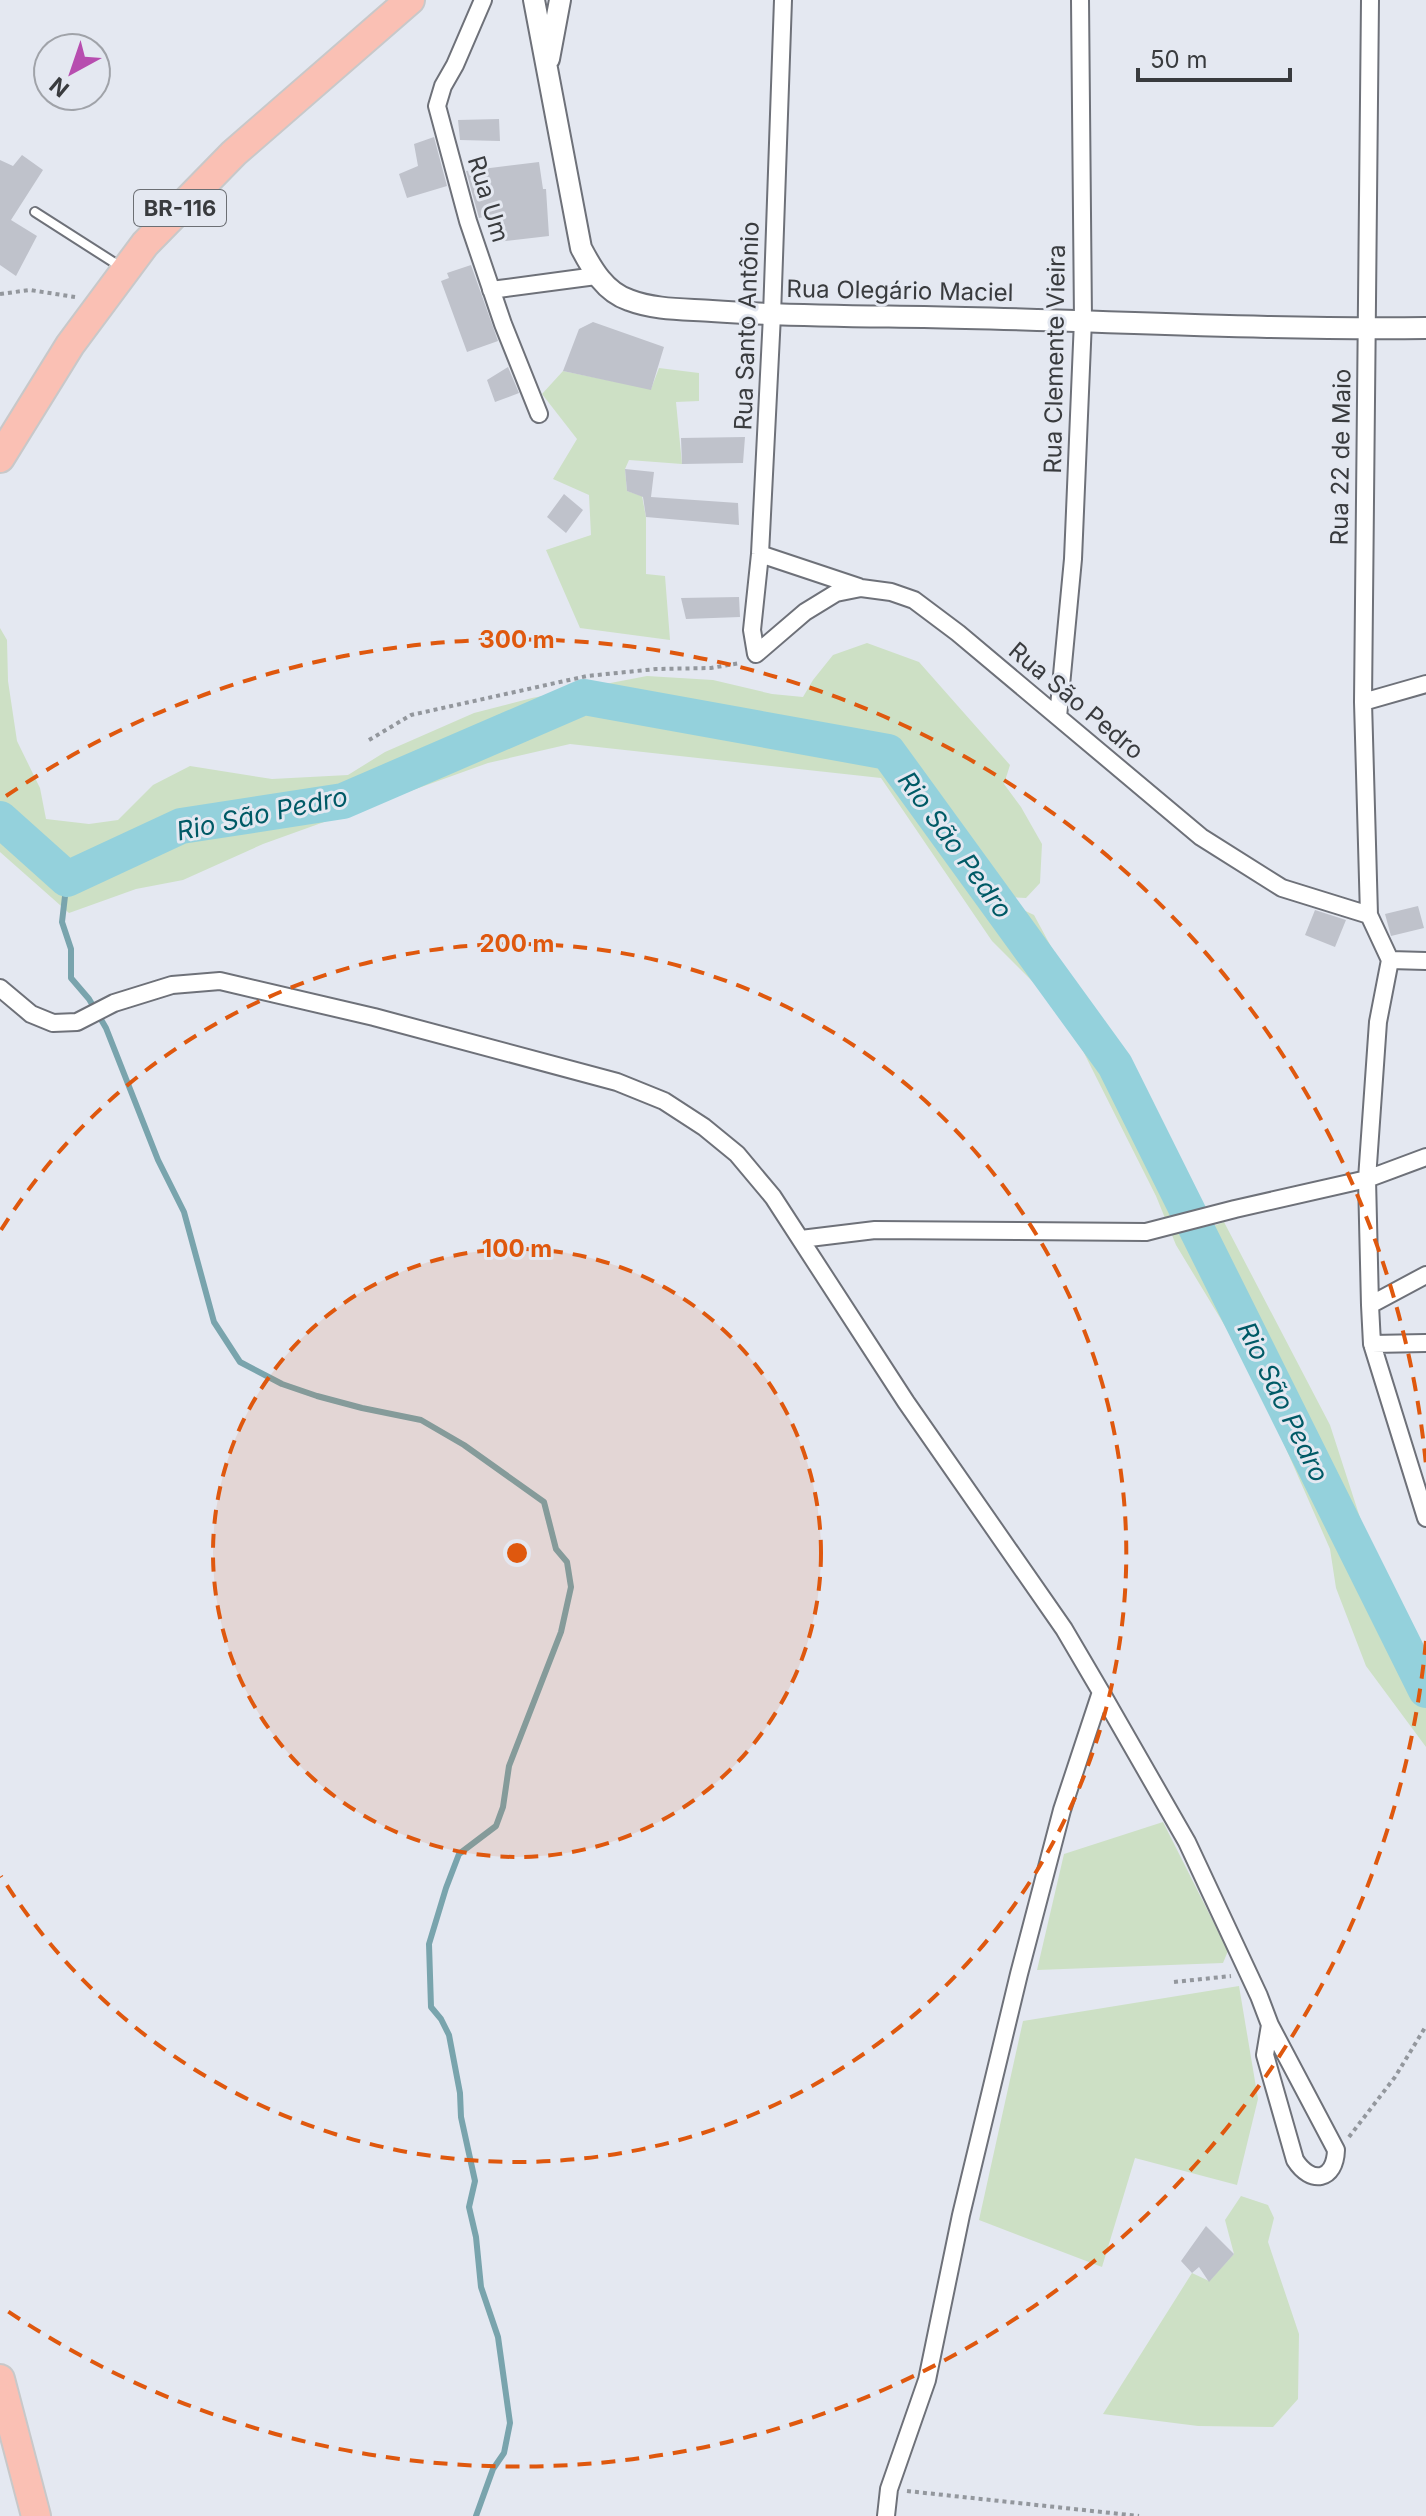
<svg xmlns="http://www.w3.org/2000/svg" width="1426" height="2516" font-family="Inter,sans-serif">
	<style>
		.green { fill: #cde0c5 }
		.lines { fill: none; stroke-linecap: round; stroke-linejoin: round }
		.stream { stroke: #79a4ad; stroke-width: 6 }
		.river { stroke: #94d1dc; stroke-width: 36 }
		.building { fill: #bfc2cb }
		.service-casing { stroke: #6e7179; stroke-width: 12 }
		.minor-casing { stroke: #6e7179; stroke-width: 20 }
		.tertiary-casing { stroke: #6e7179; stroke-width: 24 }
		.trunk-casing { stroke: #c8c8c9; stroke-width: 32 }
		.path { stroke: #93979d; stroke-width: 4; stroke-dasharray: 4 4; stroke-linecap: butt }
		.service { stroke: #fff; stroke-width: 8 }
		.minor { stroke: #fff; stroke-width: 16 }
		.tertiary { stroke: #fff; stroke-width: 20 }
		.trunk { stroke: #fac0b4; stroke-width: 28 }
		.ring { fill: none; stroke: #df580e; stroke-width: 4; stroke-dasharray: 14 10 }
		.labels { text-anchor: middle; stroke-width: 6; stroke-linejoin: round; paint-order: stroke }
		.shield { fill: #e4e8f1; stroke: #6c6f74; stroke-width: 2 }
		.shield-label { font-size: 22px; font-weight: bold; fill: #393b3e }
		.street-label { font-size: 24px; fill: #393b3e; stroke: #e4e8f1 }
		.water-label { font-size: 26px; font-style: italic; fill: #005a66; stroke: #e4e8f1 }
		.centre { fill: #df580e; stroke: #e4e8f1; stroke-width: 4 }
		.ring-label { font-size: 24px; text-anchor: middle; font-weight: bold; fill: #df580e; stroke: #e4e8f1; stroke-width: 6; stroke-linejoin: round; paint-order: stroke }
	</style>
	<rect width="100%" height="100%" fill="#e4e8f1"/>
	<path class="green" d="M659,368L699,373V401L676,402L682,464L629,460L625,469L627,491L642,496L646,517V574L665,576L670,640L580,628L546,550L591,535L589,495L553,479L577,439L542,394L563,371L651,389Z
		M0,628L7,640L8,681L17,741L40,788L46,819L89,824L118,820L153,785L190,766L272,779L348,775L385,752L474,713L532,698L647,676L713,680L772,694L803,697L813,680L833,655L867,643L919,662L1010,765L1004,784L1021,807L1042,844L1040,883L1026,898L994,896L1034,915L1115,1065L1198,1232L1224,1222L1330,1425L1364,1530L1392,1604L1426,1661V1747L1366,1666L1336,1588L1330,1549L1251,1369L1176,1245L1156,1196L1083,1051L1044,993L992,941L881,778L570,744L488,763L263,844L183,880L136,889L69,913L0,852Z
		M1163,1822L1228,1951L1223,1963L1037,1970L1064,1854Z
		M1239,1986L1258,2099L1237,2185L1135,2158L1102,2267L979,2220L1023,2021Z
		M1241,2196L1268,2205L1274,2218L1268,2242L1299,2334L1298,2399L1273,2427L1198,2426L1103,2414L1192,2273L1209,2281L1234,2254L1225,2220Z"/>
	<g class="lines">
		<path class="stream" d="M67,879L62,922L71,949V978L89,999L106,1028L158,1160L184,1212L214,1322L240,1362L282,1384L317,1396L362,1408L421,1420L464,1445L544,1502L556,1549L567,1562L571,1587L561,1632L509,1766L503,1807L496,1826L459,1854L446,1888L429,1944L431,2007L441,2019L449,2035L460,2093L461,2117L475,2181L469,2207L476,2237L481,2287L498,2337L510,2423L504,2453L493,2469L476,2516"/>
		<path class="river" d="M0,819L67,879L181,826L343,801L584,697L888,752L1115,1065L1426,1690"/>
	</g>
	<path class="building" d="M499,119L500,141L460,140L458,120Z
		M434,137L447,186L407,198L399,174L418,166L414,144Z
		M22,155L43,170L11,220L37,236L16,276L0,265V160L13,166Z
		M539,162L543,189H546L549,236L497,242L492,215L479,218L466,171Z
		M471,265L498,341L467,352L441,281L449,278L447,273Z
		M593,322L664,347L651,390L563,371L579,329Z
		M508,367L519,393L495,402L487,380Z
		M745,437L743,463L682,464L681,438Z
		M625,469L654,472L651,497L738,503L739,525L646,517L643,497L627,491Z
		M564,494L583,510L566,533L547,517Z
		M739,597L740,617L686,619L681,598Z
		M1418,906L1424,928L1391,936L1385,914Z
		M1315,910L1346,920L1335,947L1305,935Z
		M1206,2226L1234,2254L1209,2282L1199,2267L1192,2273L1181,2261Z"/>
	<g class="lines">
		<defs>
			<path id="service" d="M35,212L121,267"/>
			<path id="minor" d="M483,0L455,65L443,86L437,106L468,221L503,324L539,414
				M783,0L772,315L760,554L752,630L756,654L805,612L836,593L861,588L891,592L914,600L958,633L1201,837L1282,888L1369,915
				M1370,0L1363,702L1369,915L1390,960L1378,1022L1367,1179L1370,1305L1372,1344L1426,1518
				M491,290L596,276
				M760,554L859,587
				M1363,702L1426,684
				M1058,717L1073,559L1083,320L1080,0
				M1390,960L1426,961
				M0,988L31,1014L53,1023L77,1022L114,1003L172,985L220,981L374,1017L617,1082L664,1101L704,1127L737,1154L773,1197L906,1402L1064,1629L1101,1692L1062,1810L1019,1974L961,2215L927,2380L889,2489L886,2516
				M801,1239L875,1230L1146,1232L1235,1209L1367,1179L1426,1157
				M1370,1305L1426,1275
				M1372,1344L1426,1343
				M1101,1692L1187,1842L1259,1996L1270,2025L1336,2150C1335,2181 1311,2185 1295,2160L1265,2055L1270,2025"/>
			<path id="tertiary" d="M534,0L581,248C592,269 605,292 629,300C655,310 684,309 712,311C783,316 853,316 924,317C1091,320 1259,330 1426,328
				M549,59L560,0"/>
			<path id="trunk" d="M0,458L70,345L145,244L234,153L410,0
				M0,2379L36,2516"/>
		</defs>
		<use href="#service" class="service-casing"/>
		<use href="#minor" class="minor-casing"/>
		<use href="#tertiary" class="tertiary-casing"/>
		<use href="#trunk" class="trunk-casing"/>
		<path class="path" d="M0,294L30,290L75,297
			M369,740L411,715L587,676L656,669L711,668L740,663
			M1174,1982L1231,1976
			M1349,2137L1395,2077L1426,2026
			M907,2491L1139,2516"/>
		<use href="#service" class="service"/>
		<use href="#minor" class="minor"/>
		<use href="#tertiary" class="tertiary"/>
		<use href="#trunk" class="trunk"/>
	</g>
	<circle cx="517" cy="1553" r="304" fill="#df580e" fill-opacity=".12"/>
	<g class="ring">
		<circle cx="517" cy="1553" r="304"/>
		<path d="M1 1230A609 609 0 1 1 1 1876"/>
		<path d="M1426 1641A913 913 0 0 1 6 2310M6 796A913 913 0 0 1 1426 1465"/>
	</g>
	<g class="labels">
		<rect class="shield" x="134" y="190" width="92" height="36" rx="6"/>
		<g class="shield-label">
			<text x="180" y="216">BR-116</text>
		</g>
		<g class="street-label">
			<text transform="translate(488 199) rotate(73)" y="8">Rua Um</text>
			<text transform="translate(900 291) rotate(1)" y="8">Rua Olegário Maciel</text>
			<text transform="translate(747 326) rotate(-88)" y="8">Rua Santo Antônio</text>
			<text transform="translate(1055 359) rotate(-89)" y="8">Rua Clemente Vieira</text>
			<text transform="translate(1341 457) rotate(-89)" y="8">Rua 22 de Maio</text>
			<text transform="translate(1076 701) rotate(40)" y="8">Rua São Pedro</text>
		</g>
		<g class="water-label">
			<text transform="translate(262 814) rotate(-12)" y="9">Rio São Pedro</text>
			<text transform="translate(955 845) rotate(54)" y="9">Rio São Pedro</text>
			<text transform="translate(1283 1402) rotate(64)" y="9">Rio São Pedro</text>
		</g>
	</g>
	<circle cx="517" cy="1553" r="12" class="centre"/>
	<g class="ring-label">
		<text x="517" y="648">300 m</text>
		<text x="517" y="952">200 m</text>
		<text x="517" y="1257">100 m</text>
	</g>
	<g transform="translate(72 72) rotate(220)"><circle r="38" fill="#e4e8f1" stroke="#a0a3a9" stroke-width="2"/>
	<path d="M0-6L14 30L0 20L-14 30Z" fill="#b74daf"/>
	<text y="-12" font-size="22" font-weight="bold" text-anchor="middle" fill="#393b3e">N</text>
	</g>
	<path d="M1138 68v12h152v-12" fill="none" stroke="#393b3e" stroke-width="4"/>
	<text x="1150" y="68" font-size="24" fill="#393b3e" stroke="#e4e8f1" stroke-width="6" paint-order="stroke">50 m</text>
</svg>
